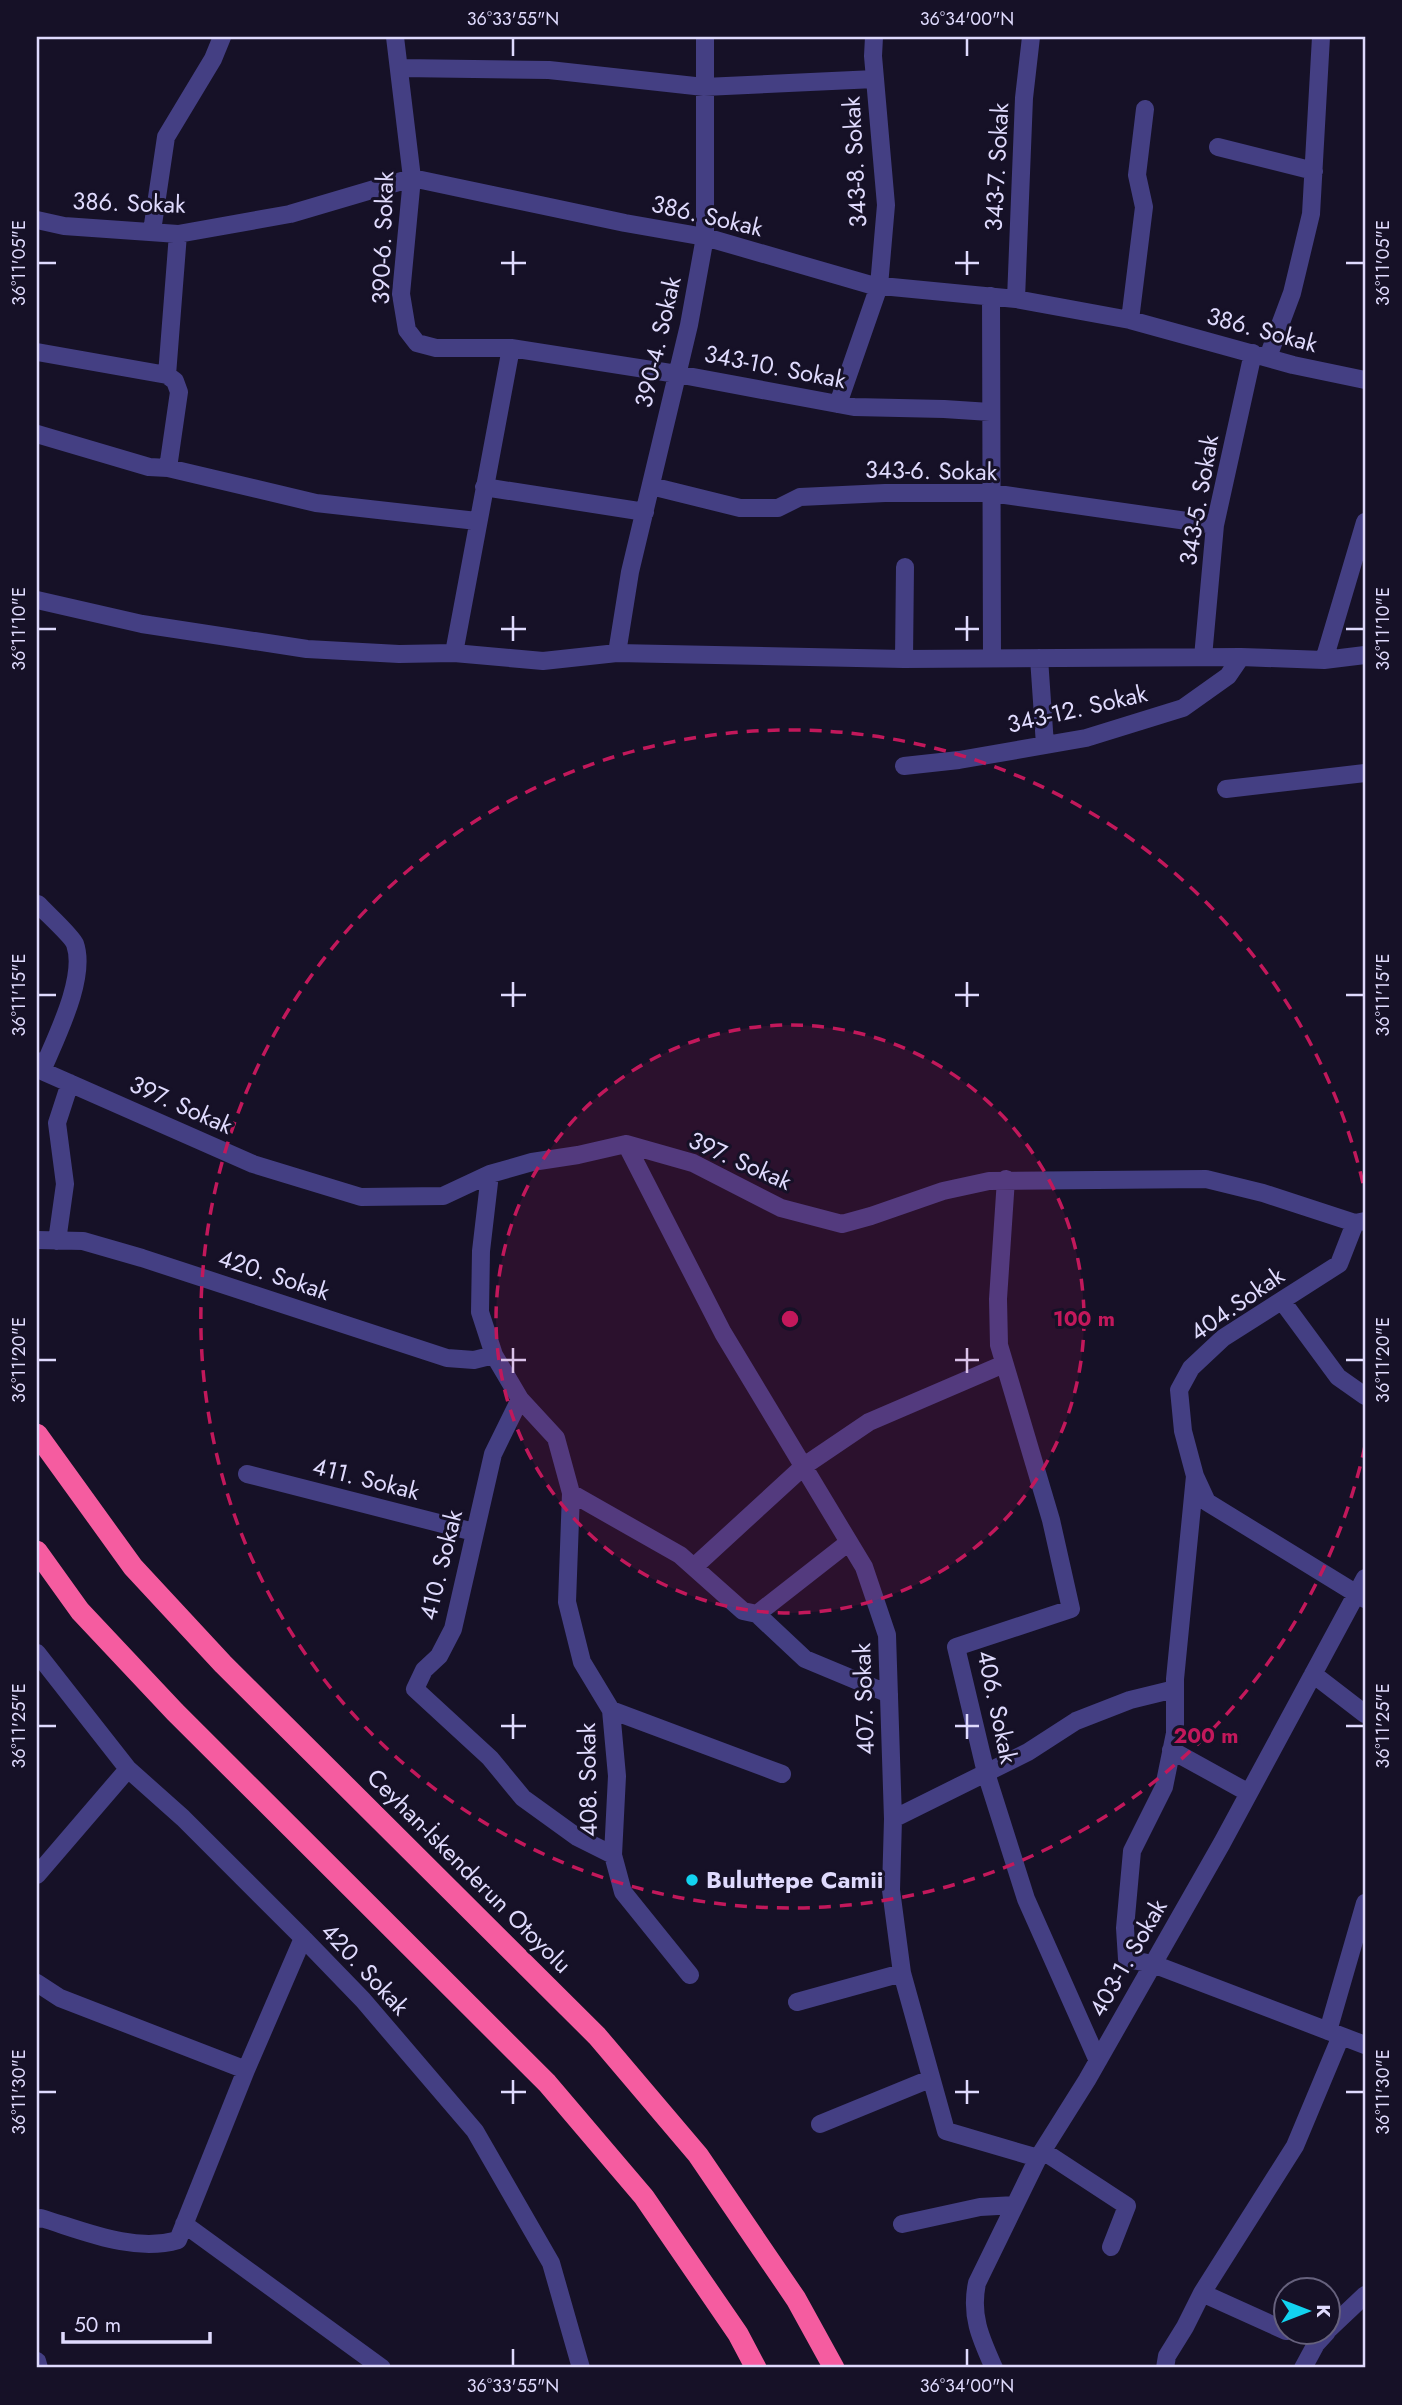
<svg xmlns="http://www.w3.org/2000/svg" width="1402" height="2405" font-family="Jost,sans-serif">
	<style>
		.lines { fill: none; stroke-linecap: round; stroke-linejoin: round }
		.minor { stroke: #443f83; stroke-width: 18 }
		.highway { stroke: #f55ca0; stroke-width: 21 }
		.ticks { fill: none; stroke: #dfdafd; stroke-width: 2.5 }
		.ring { fill: none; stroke: #c2185b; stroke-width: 3.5; stroke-dasharray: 12 9 }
		.poi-dot { fill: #12d3f0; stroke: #161127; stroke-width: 2.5 }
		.labels { text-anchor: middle; stroke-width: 6; stroke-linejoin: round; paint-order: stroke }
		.street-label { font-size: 24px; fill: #dfdafd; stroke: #161127 }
		.poi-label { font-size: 24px; font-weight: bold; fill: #dfdafd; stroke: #161127; text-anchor: start }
		.centre { fill: #c2185b; stroke: #161127; stroke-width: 3.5 }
		.ring-label { font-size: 21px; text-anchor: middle; font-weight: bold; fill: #c2185b; stroke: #161127; stroke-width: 6; stroke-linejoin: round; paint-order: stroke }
		.neatline { fill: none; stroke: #dfdafd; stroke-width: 2.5 }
		.ticks-label { font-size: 18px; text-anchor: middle; fill: #dfdafd }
	</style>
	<rect width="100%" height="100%" fill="#161127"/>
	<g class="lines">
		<path class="minor" d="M395,37L412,178L401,294L407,330L417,343L436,348H511L677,374L854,407L944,409L990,412
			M401,68L549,70L704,87L875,79
			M1218,147L1314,171
			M37,220L64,226L178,234L290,214L412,178L625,223L705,237L871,285L1016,299L1130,320L1293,365L1365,380
			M152,231L166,137L213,59L222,37
			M991,296L992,658
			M1016,299L1024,98L1031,37
			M1130,320L1144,207L1137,175L1145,109
			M37,352L167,375L175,381L179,392L168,468
			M1268,357L1292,293L1311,214L1321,37
			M167,375L178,234
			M838,404L879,286L886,205L873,56L874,37
			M37,434L149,467L168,468L316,503L477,521
			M651,486L740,508H778L800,497L885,493H991L1215,525
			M484,487L645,512
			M37,600L142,624L307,649L399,654L454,653L543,661L617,653L904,659L1241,657L1324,660L1365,655
			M454,653L511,348
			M617,653L630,572L689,325L705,237V37
			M1203,657L1215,525L1253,353
			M1039,658L1045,745
			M904,659L905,567
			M1324,660L1365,522
			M904,766L959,760L1086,738L1183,708L1228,676L1241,657
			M1226,789L1365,773
			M38,904C45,912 72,936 75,944C87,978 55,1039 42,1071
			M37,1061L42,1071L253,1164L361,1197L443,1196L490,1174L532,1162L578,1155L626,1144L693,1163L781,1208L842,1224L871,1216L943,1191L989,1181L1206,1179L1263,1193L1355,1223L1365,1221
			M626,1144L723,1333L864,1567L887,1635L893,1819L891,1890L902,1973L946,2131L1038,2158
			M490,1174L481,1251L480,1312L494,1355L520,1399L556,1438L571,1493L567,1602L582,1662L611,1710L617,1776L613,1855L623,1892L690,1975
			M1006,1179L998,1299L999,1345L1051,1520L1071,1609L956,1647L986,1773L1026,1899L1098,2061
			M1355,1223L1339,1264L1223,1338L1191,1368L1179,1390L1183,1431L1195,1476L1207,1502L1365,1599
			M37,1240L83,1241L142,1258L447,1358L474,1360L494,1355
			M57,1241L65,1184L57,1123L70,1083
			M1282,1301L1338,1377L1365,1396
			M520,1399L493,1454L453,1629L439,1656L424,1670L415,1689L490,1758L523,1798L577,1837L613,1855
			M247,1474L474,1532
			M1195,1476L1175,1679V1733L1164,1787L1132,1851L1125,1928L1127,1959L1153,1964L1365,2045
			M571,1493L680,1555L743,1611L757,1614L805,1659L889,1694
			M695,1566L804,1466L869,1422L1004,1364
			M757,1614L849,1542
			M37,1653L128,1769L183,1818L303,1938L363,2000L475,2131L551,2263L581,2368
			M1313,1674L1365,1714
			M611,1710L782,1774
			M1171,1750L1249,1793
			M893,1819L1028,1752L1076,1721L1130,1700L1175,1689
			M37,1875L128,1769
			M37,1983L60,1998L246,2070
			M797,2002L902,1973
			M1328,2031L1365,1903
			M820,2124L930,2079
			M1043,2151L1127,2206L1111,2247
			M37,2219L41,2218C84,2231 134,2253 178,2240L246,2070L303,1938
			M184,2224L382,2368
			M902,2224L980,2207L1015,2205
			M1202,2293L1286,2331
			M1328,2330L1365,2295
			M37,2361L39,2368
			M994,2368C981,2339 970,2316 977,2283L1038,2158L1087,2080L1222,1843L1365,1578
			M1165,2368L1167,2356L1185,2327L1202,2293L1295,2146L1341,2036
			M1303,2368L1316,2344L1327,2332"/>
		<path class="highway" d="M37,1434L133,1567L223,1664L597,2036L698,2155L796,2299L834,2368
			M37,1551L80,1611L175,1712L547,2083L644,2197L738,2334L756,2368"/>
	</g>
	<path class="ticks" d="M513,38V56M967,38V56M513,251V275M967,251V275M38,263H56M501,263H526M955,263H979M1346,263H1364M513,616V641M967,616V641M38,629H56M501,629H526M955,629H979M1346,629H1364M513,982V1007M967,982V1007M38,995H56M501,995H526M955,995H979M1346,995H1364M513,1348V1373M967,1348V1373M38,1360H56M501,1360H526M955,1360H979M1346,1360H1364M513,1714V1739M967,1714V1739M38,1726H56M501,1726H526M955,1726H979M1346,1726H1364M513,2080V2104M967,2080V2104M38,2092H56M501,2092H526M955,2092H979M1346,2092H1364M513,2349V2366M967,2349V2366"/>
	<circle cx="790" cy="1319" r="294" fill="#c2185b" fill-opacity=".12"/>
	<g class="ring">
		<circle cx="790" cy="1319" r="294"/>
		<path d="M1365 1446A589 589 0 1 1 1365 1192"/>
	</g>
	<circle class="poi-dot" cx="692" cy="1880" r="7"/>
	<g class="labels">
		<g class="street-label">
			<text transform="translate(855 162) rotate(-93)" y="8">343-8. Sokak</text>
			<text transform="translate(997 167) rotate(-87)" y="8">343-7. Sokak</text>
			<text transform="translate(129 203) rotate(2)" y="8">386. Sokak</text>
			<text transform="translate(707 216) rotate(13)" y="8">386. Sokak</text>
			<text transform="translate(383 238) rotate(-88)" y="8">390-6. Sokak</text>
			<text transform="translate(1262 330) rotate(15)" y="8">386. Sokak</text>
			<text transform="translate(658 342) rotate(-77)" y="8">390-4. Sokak</text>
			<text transform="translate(775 367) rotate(11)" y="8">343-10. Sokak</text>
			<text transform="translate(931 471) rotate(1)" y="8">343-6. Sokak</text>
			<text transform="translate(1199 500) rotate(-80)" y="8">343-5. Sokak</text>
			<text transform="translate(1077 709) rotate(-13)" y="8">343-12. Sokak</text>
			<text transform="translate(181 1105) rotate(24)" y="8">397. Sokak</text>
			<text transform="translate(740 1161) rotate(24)" y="8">397. Sokak</text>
			<text transform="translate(274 1275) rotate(18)" y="8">420. Sokak</text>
			<text transform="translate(1237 1304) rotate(-35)" y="8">404.Sokak</text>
			<text transform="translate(366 1479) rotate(14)" y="8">411. Sokak</text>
			<text transform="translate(441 1565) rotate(-76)" y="8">410. Sokak</text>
			<text transform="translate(864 1699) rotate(-92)" y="8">407. Sokak</text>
			<text transform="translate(997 1707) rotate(78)" y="8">406. Sokak</text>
			<text transform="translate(588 1780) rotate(-91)" y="8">408. Sokak</text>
			<text transform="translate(469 1871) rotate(45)" y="8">Ceyhan-İskenderun Otoyolu</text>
			<text transform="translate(1128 1958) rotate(-60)" y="8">403-1. Sokak</text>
			<text transform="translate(365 1969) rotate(47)" y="8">420. Sokak</text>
		</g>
		<g class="poi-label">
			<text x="706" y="1888">Buluttepe Camii</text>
		</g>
	</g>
	<circle cx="790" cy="1319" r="10" class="centre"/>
	<g class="ring-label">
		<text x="1084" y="1326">100 m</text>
		<text x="1206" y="1743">200 m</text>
	</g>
	<rect width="1402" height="2405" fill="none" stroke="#161127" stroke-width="77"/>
	<g transform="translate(1307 2311) rotate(90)"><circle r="33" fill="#161127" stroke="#66617d" stroke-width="2"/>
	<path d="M0-5L12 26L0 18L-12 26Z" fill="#12d3f0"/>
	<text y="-10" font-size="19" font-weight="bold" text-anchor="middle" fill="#dfdafd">K</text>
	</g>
	<path d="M63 2332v10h147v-10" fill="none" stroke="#dfdafd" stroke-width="3.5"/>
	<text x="74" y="2332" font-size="21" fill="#dfdafd" stroke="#161127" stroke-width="5" paint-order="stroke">50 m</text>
	<rect x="38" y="38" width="1326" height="2328" class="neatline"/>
	<g class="ticks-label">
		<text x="513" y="25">36°33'55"N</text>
		<text x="967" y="25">36°34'00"N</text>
		<text transform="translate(19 263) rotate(-90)" y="6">36°11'05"E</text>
		<text transform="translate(1383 263) rotate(-90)" y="6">36°11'05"E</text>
		<text transform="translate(19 629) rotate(-90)" y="6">36°11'10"E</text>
		<text transform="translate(1383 629) rotate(-90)" y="6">36°11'10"E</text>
		<text transform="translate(1383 995) rotate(-90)" y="6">36°11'15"E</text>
		<text transform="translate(19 995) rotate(-90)" y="6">36°11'15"E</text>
		<text transform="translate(1383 1360) rotate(-90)" y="6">36°11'20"E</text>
		<text transform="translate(19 1360) rotate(-90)" y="6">36°11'20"E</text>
		<text transform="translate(19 1726) rotate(-90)" y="6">36°11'25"E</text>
		<text transform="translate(1383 1726) rotate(-90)" y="6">36°11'25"E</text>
		<text transform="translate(1383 2092) rotate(-90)" y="6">36°11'30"E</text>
		<text transform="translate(19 2092) rotate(-90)" y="6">36°11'30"E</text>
		<text x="513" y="2392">36°33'55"N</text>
		<text x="967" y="2392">36°34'00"N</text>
	</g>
</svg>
